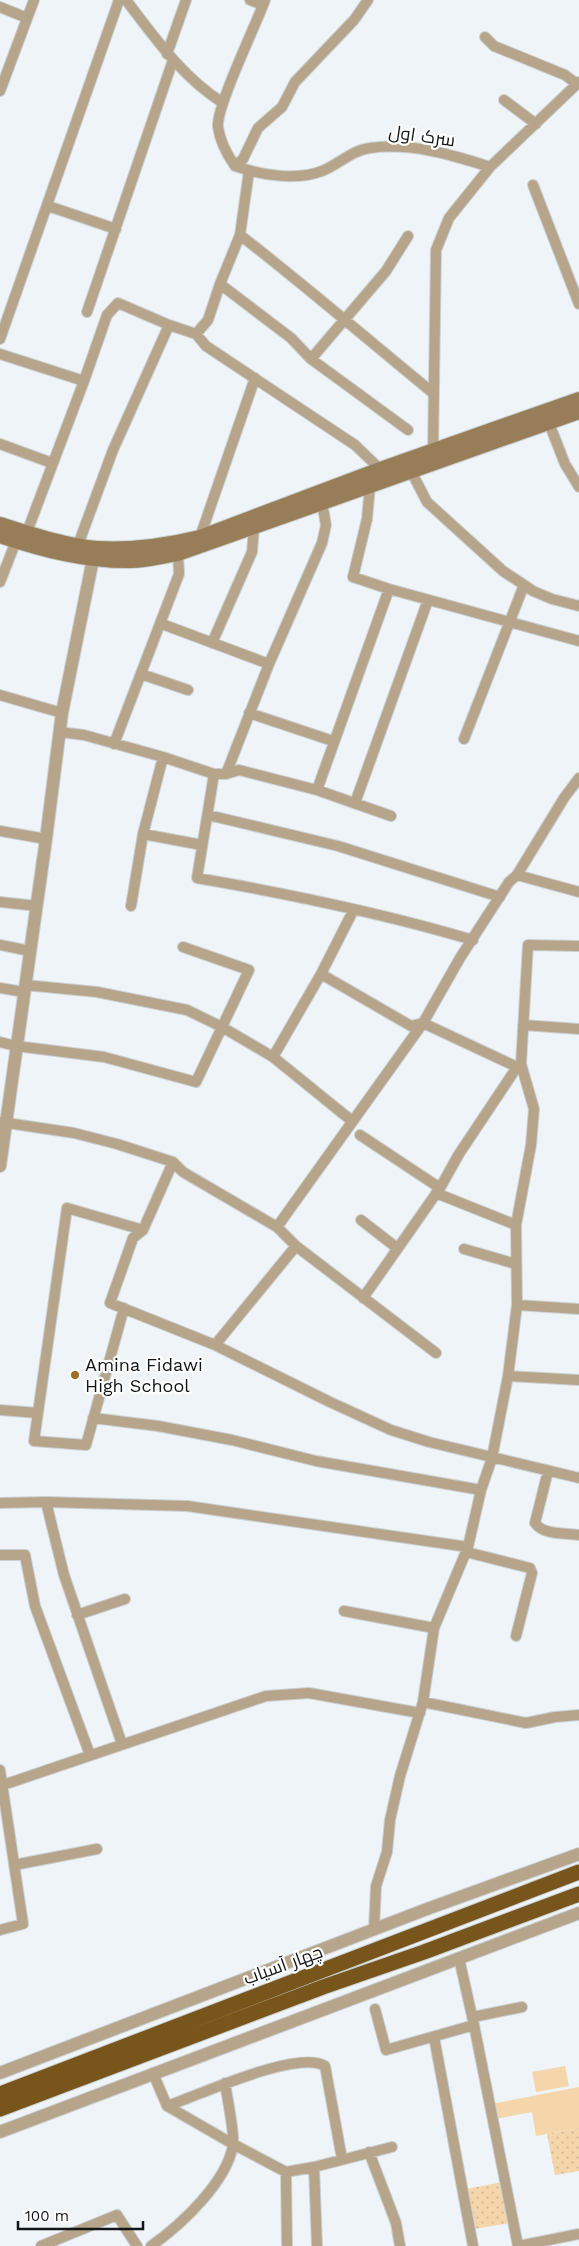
<svg xmlns="http://www.w3.org/2000/svg" width="579" height="2246" font-family="'Work Sans',Cairo,sans-serif">
	<style>
		.green { fill: #f5d6ab }
		.park { fill: url(#park-dots) }
		.lines { fill: none; stroke-linecap: round; stroke-linejoin: round }
		.minor-casing { stroke: #cbd0d3; stroke-width: 12 }
		.tertiary-casing { stroke: #cbd0d3; stroke-width: 14 }
		.secondary-casing { stroke: #cbd0d3; stroke-width: 16 }
		.trunk-casing { stroke: #cbd0d3; stroke-width: 17 }
		.minor { stroke: #b6a48b; stroke-width: 10 }
		.tertiary { stroke: #b6a48b; stroke-width: 12 }
		.secondary { stroke: #987e58; stroke-width: 14 }
		.trunk { stroke: #78561b; stroke-width: 15 }
		.poi-dot { fill: #9c6e1f; stroke: #fff; stroke-width: 2 }
		.labels { text-anchor: middle; stroke-width: 4.5; stroke-linejoin: round; paint-order: stroke }
		.street-label { font-size: 18px; fill: #131516; stroke: #fff }
		.poi-label { font-size: 18px; fill: #131516; stroke: #fff; text-anchor: start }
	</style>
	<defs>
		<pattern id="park-dots" width="8" height="8" patternUnits="userSpaceOnUse" patternTransform="scale(1.25)"><rect width="8" height="8" fill="#f5d6ab"/><path d="M2 2h.1M6 6h.1" fill="none" stroke="#d1b792" stroke-width="1.8" stroke-linecap="round"/></pattern>
	</defs>
	<rect width="100%" height="100%" fill="#eef4f7"/>
	<path class="green" d="M565,2066L569,2086L536,2092L532,2072Z
		M579,2087V2128L536,2136L532,2112L495,2119L492,2104Z"/>
	<path class="park" d="M579,2128V2171L555,2175L547,2134Z
		M503,2182L510,2223L473,2229L466,2189Z"/>
	<g class="lines">
		<defs>
			<path id="minor" d="M126,0C155,38 182,77 223,103
				M250,0L263,5
				M0,7L27,18
				M485,37L494,46L565,75L577,84
				M167,54L186,0
				M0,91L34,0
				M504,100L536,124
				M235,166C261,175 296,181 322,171C338,165 352,150 370,148C410,142 453,155 490,167
				M235,166L243,159L258,128L282,107L295,82L354,20L368,0
				M235,166C228,156 220,141 218,127C216,107 256,25 265,0
				M533,185L579,304
				M48,206L116,229
				M240,235C306,286 368,340 433,393
				M220,284L291,338L311,359L408,430
				M87,312L173,60
				M196,334L206,346L355,445L380,469
				M0,339L119,0
				M0,354L84,381
				M311,359L386,271L408,236
				M549,423L565,464L579,487
				M0,444L52,463
				M433,451L436,250L449,218L490,167L579,82
				M411,471L427,502L503,571L533,591L552,599L579,606
				M370,486L367,519L353,577L389,589L579,641
				M27,532L84,381L107,315L118,303L169,325
				M200,537L255,378
				M78,545L113,450L169,325L196,334L208,320L220,284L240,235L249,171
				M0,582L16,541
				M162,624L269,664
				M212,643L252,552L254,528
				M141,674L188,690
				M0,695L62,713
				M249,713L333,741
				M59,732L84,735L163,757L214,774H226L239,770L317,790L391,816
				M464,739L524,585
				M114,744L179,574L178,554
				M214,774L197,878C290,894 382,913 473,940
				M226,774L269,664L322,543L326,525L322,503
				M317,790L389,589
				M355,803L428,600
				M208,815L338,846L500,897
				M0,831L46,839
				M143,834L202,845
				M517,875L579,892
				M0,902L37,906
				M131,906L143,834L163,757
				M0,945L30,951
				M321,974L411,1026L423,1023L517,1067
				M25,985L97,992L187,1010L222,1027L273,1057L352,1121
				M0,988L24,992
				M523,1025L579,1029
				M0,1042L16,1046L104,1057L196,1082L249,970L183,947
				M273,1057L321,974L354,909
				M0,1122L74,1133L117,1144L173,1162L183,1172L277,1227L296,1246L436,1353
				M360,1135L440,1188
				M173,1162L143,1230L133,1238L110,1303L215,1345L330,1402L391,1430L429,1442L579,1478
				M436,1193L516,1225
				M361,1220L397,1248
				M277,1227L423,1023L460,958L509,882L517,875L564,798L579,778
				M464,1249L516,1264
				M363,1298L440,1188L459,1154L517,1067L521,1064
				M517,1305L579,1309
				M124,1308L86,1445L34,1441L67,1208L143,1230
				M215,1345L296,1246
				M508,1376L579,1380
				M0,1410L38,1413
				M93,1418L158,1426L232,1440L316,1461L481,1490
				M548,1471L535,1523C543,1535 565,1533 579,1535
				M46,1502L64,1575L122,1744
				M0,1503L46,1502L187,1506L468,1547
				M466,1552L530,1568L532,1573L516,1636
				M0,1555H25L35,1606L90,1755
				M344,1611L434,1628
				M77,1615L125,1599
				M423,1702L526,1723L555,1717L579,1715
				M0,1770L23,1924L0,1930
				M0,1786L266,1696L309,1693L420,1713
				M14,1865L97,1849
				M374,1929L376,1886L387,1852L390,1820L400,1776L423,1702L434,1628L468,1547L481,1490L492,1458L508,1376L517,1305L516,1225L531,1145L534,1109L521,1064L528,945L579,946
				M459,1958L474,2025L518,2246
				M375,2009L386,2050L474,2025
				M473,2017L522,2007
				M434,2037L473,2246
				M153,2073L167,2106L233,2144L286,2172L314,2167L392,2147
				M167,2106C200,2095 297,2049 325,2066L342,2159
				M369,2152L396,2223L400,2246
				M314,2167L317,2246
				M286,2172L287,2246
				M41,2246L117,2215L137,2246
				M151,2246C181,2225 227,2182 233,2145C235,2135 227,2097 225,2083
				M519,2246L579,2234"/>
			<path id="tertiary" d="M0,1166L46,839L62,713L95,549
				M0,2073L427,1909L579,1854
				M0,2132L579,1913"/>
			<path id="secondary" d="M0,524C28,533 67,546 97,548C131,550 167,545 200,537L380,469L579,399
				M0,536C42,550 87,562 132,561C147,561 163,556 178,554L579,412"/>
			<path id="trunk" d="M0,2094L579,1872
				M0,2109L323,1987L424,1952L579,1894"/>
		</defs>
		<use href="#minor" class="minor-casing"/>
		<use href="#tertiary" class="tertiary-casing"/>
		<use href="#secondary" class="secondary-casing"/>
		<use href="#trunk" class="trunk-casing"/>
		<use href="#minor" class="minor"/>
		<use href="#tertiary" class="tertiary"/>
		<use href="#secondary" class="secondary"/>
		<use href="#trunk" class="trunk"/>
	</g>
	<circle class="poi-dot" cx="75" cy="1375" r="5"/>
	<g class="labels">
		<g class="street-label">
			<text transform="translate(422 136) rotate(8)" y="6">سرک اول</text>
			<text transform="translate(283 1965) rotate(-20)" y="6">چهار آسیاب</text>
		</g>
		<g class="poi-label">
			<text x="85" y="1371">Amina Fidawi<tspan x="85" dy="21">High School</tspan></text>
		</g>
	</g>
	<path d="M18 2221v8h125v-8" fill="none" stroke="#131516" stroke-width="2.5"/>
	<text x="25" y="2221" font-size="15" fill="#131516" stroke="#ffffff" stroke-width="4" paint-order="stroke">100 m</text>
</svg>
